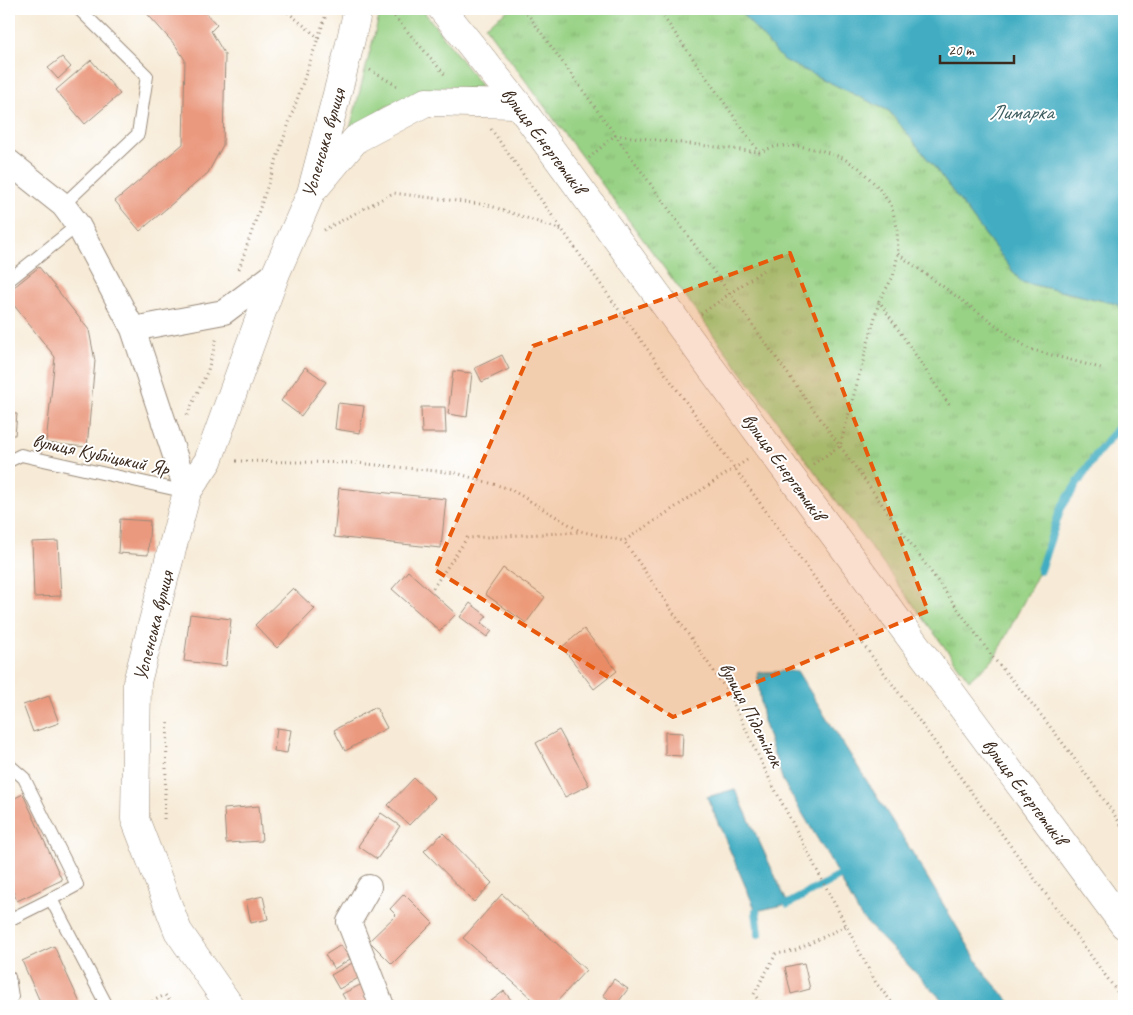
<svg xmlns="http://www.w3.org/2000/svg" width="1133" height="1015" font-family="Caveat,sans-serif">
	<style>
		.grass { fill: #98d285; stroke: #6a7e52 }
		.park { fill: url(#park-tufts); stroke: #6a7e52 }
		.water { fill: #43adc2; stroke: #3f6c70 }
		.lines { fill: none; stroke-linecap: round; stroke-linejoin: round }
		.stream { stroke: #43adc2; stroke-width: 8 }
		.building { fill: #ea997e }
		.service-casing { stroke: #998a7a; stroke-width: 14 }
		.minor-casing { stroke: #998a7a; stroke-width: 26 }
		.tertiary-casing { stroke: #998a7a; stroke-width: 29 }
		.secondary-casing { stroke: #998a7a; stroke-width: 29 }
		.path { stroke: #998a7a; stroke-width: 3; stroke-dasharray: 1 4; stroke-linecap: butt }
		.service { stroke: #fff; stroke-width: 12 }
		.minor { stroke: #fff; stroke-width: 24 }
		.tertiary { stroke: #fff; stroke-width: 28 }
		.secondary { stroke: #fff; stroke-width: 28 }
		.marked { fill: #e8590c; fill-opacity: 0.2; stroke: #e8590c; stroke-width: 4; stroke-dasharray: 10 6; stroke-linejoin: round }
		.labels { text-anchor: middle; stroke-width: 4; stroke-linejoin: round; paint-order: stroke }
		.street-label { font-size: 20px; fill: #3b2a1e; stroke: #fff }
		.water-label { font-size: 21px; font-style: italic; fill: #3e5e60; stroke: #fff }
	</style>
	<defs>
		<pattern id="park-tufts" width="24" height="20" patternUnits="userSpaceOnUse" patternTransform="scale(1.25)"><rect width="24" height="20" fill="#98d285"/><path d="M3 7l-1-3M5 7V3M7 7l1-3M15 17l-1-3M17 17v-4M19 17l1-3" fill="none" stroke="#84b472"/></pattern>
	</defs>
	<rect width="100%" height="100%" fill="#fff"/>
	<filter id="ink" filterUnits="userSpaceOnUse"><feTurbulence type="fractalNoise" baseFrequency=".02" numOctaves="2"/><feDisplacementMap in="SourceGraphic" scale="10" xChannelSelector="R" yChannelSelector="G"/><feConvolveMatrix kernelMatrix="1 2 1 2 8 2 1 2 1" color-interpolation-filters="sRGB"/></filter>
	<filter id="wash" filterUnits="userSpaceOnUse"><feTurbulence type="fractalNoise" baseFrequency=".0096" numOctaves="4" result="noise"/><feDisplacementMap in="SourceGraphic" scale="20" xChannelSelector="R" yChannelSelector="G"/><feGaussianBlur stdDeviation="1.12" result="paint"/><feColorMatrix in="noise" values="0 0 0 0 0 0 0 0 0 0 0 0 0 0 0 0 0 1.4 0 .05"/><feComposite in="paint" operator="in"/></filter>
	<g filter="url(#wash)">
		<rect width="100%" height="100%" fill="#f7ebd7"/>
		<path class="grass" d="M381,9H422L482,87L431,94L387,106L349,133Z"/>
		<path class="park" d="M510,9H738L784,60L889,111L935,168L1021,282L1117,304L1124,313V421L1096,455L1061,508L1040,570L994,659L969,680L485,26Z"/>
		<path class="water" d="M738,9H1124V313L1117,304L1021,282L935,168L889,111L783,60Z
			M797,671L912,852L985,974L1014,1006H948L861,917L823,848L783,781L763,721L757,672Z
			M735,789L788,904L756,911L707,797Z"/>
		<g class="lines">
			<path class="stream" d="M1040,570L1061,508L1096,455L1124,421
				M788,904L839,876
				M756,911L759,934"/>
		</g>
		<g id="blocks">
			<path class="building" d="M143,9H202L217,25L211,31L225,55L223,145L208,173L140,231L115,201L183,144L185,60L176,46Z
				M62,57L71,67L58,79L48,68Z
				M91,60L120,94L85,124L56,90Z
				M39,267L89,330L95,361L87,447L46,443L55,357L9,299V291Z
				M502,355L509,369L482,382L475,368Z
				M305,367L326,382L301,416L281,401Z
				M453,371L472,373L467,417L448,414Z
				M338,403L364,406L360,433L335,429Z
				M421,407H445L446,433H422Z
				M9,413L17,414L15,435H9Z
				M339,488L446,499L441,548L334,537Z
				M120,519L150,521L148,555L118,553Z
				M58,541L61,596L34,597L32,542Z
				M503,568L545,597L526,623L485,594Z
				M408,571L456,614L440,631L392,589Z
				M293,588L315,609L277,648L255,625Z
				M470,603L487,616L481,623L492,631L487,637L460,617Z
				M190,614L231,619L226,666L184,661Z
				M584,629L617,671L594,689L562,647Z
				M49,696L59,723L33,732L23,705Z
				M376,707L387,728L345,751L334,730Z
				M277,728L291,730L287,753L274,751Z
				M559,730L589,785L565,797L536,743Z
				M665,732L683,733L682,756L665,755Z
				M414,778L435,798L409,825L388,805Z
				M23,794L62,880L17,901L9,882V801Z
				M259,806L262,841L226,843L224,809Z
				M381,813L400,826L377,859L358,846Z
				M443,833L492,883L474,902L424,851Z
				M404,894L433,923L392,964L369,941L396,915L390,909Z
				M502,894L586,970L553,1006H540L463,938Z
				M263,896L268,919L251,923L246,900Z
				M341,945L350,959L334,969L325,955Z
				M54,946L81,1005L79,1006H42L22,961Z
				M354,962L362,976L339,989L331,975Z
				M804,963L810,989L791,994L785,967Z
				M614,979L628,989L616,1005L603,995Z
				M364,983L376,1006H349L342,994Z
				M504,991L516,1006H485Z"/>
		</g>
	</g>
	<g filter="url(#ink)">
		<use href="#blocks" fill-opacity="0" stroke="#998a7a" stroke-width="1"/>
		<g class="lines">
			<defs>
				<path id="service" d="M63,205L138,134L147,76L79,9
					M9,280L78,225
					M9,461L21,455L187,492
					M9,765L24,778L77,885L51,899
					M9,920L51,899L107,1006
					M9,977L12,997L9,1002"/>
				<path id="minor" d="M9,162L63,205L78,225L133,329L224,312L276,273
					M133,329L187,492
					M369,887L349,922L382,1006"/>
				<path id="tertiary" d="M316,187L356,139L426,102L518,104
					M230,1006L178,931L135,819L137,682L187,492L208,461L276,273L311,193L347,56L358,9"/>
				<path id="secondary" d="M442,9L518,104L768,446L1124,925"/>
			</defs>
			<use href="#service" class="service-casing"/>
			<use href="#minor" class="minor-casing"/>
			<use href="#tertiary" class="tertiary-casing"/>
			<use href="#secondary" class="secondary-casing"/>
			<path class="path" d="M284,9L320,39
				M388,9L447,77
				M524,9L994,659C1042,713 1084,770 1124,829
				M658,9L759,152L777,146H799L823,151L843,158L859,168L877,186L891,205L897,227L898,254L893,277L879,301L950,406
				M370,70L399,87
				M491,129L621,313L1124,1001
				M589,158L615,135L758,152
				M324,230L393,193L488,205L562,230
				M898,254L1029,349L1104,369
				M239,269L328,9
				M701,314L766,268
				M187,415L208,370L217,337
				M747,460L624,541L728,692L770,780L876,983L895,1006
				M236,461L356,463L456,473L510,489L580,531L624,541
				M813,464L840,446L879,302
				M433,588L467,538L579,532
				M164,819L168,720
				M143,1006L165,995L174,1006
				M763,1006L754,994L776,954L794,951L846,926"/>
			<use href="#service" class="service"/>
			<use href="#minor" class="minor"/>
			<use href="#tertiary" class="tertiary"/>
			<use href="#secondary" class="secondary"/>
		</g>
	</g>
	<path class="marked" d="M790,253L928,611L673,717L435,570L533,346Z"/>
	<g class="labels">
		<g class="street-label">
			<text transform="translate(544 140) rotate(53)" y="7">вулиця Енергетиків</text>
			<text transform="translate(323 143) rotate(-74)" y="7">Успенська вулиця</text>
			<text transform="translate(101 454) rotate(12)" y="7">вулиця Кубліцький Яр</text>
			<text transform="translate(784 466) rotate(54)" y="7">вулиця Енергетиків</text>
			<text transform="translate(153 626) rotate(-76)" y="7">Успенська вулиця</text>
			<text transform="translate(752 714) rotate(62)" y="7">вулиця Підстінок</text>
			<text transform="translate(1025 791) rotate(53)" y="7">вулиця Енергетиків</text>
		</g>
		<g class="water-label">
			<text x="1021" y="119">Лимарка</text>
		</g>
	</g>
	<rect width="1133" height="1015" fill="none" stroke="#fff" stroke-width="30"/>
	<path d="M940 55v8h74v-8" fill="none" stroke="#3b2a1e" stroke-width="2.5"/>
	<text x="948" y="55" font-size="15" fill="#3b2a1e" stroke="#ffffff" stroke-width="4" paint-order="stroke">20 m</text>
</svg>
